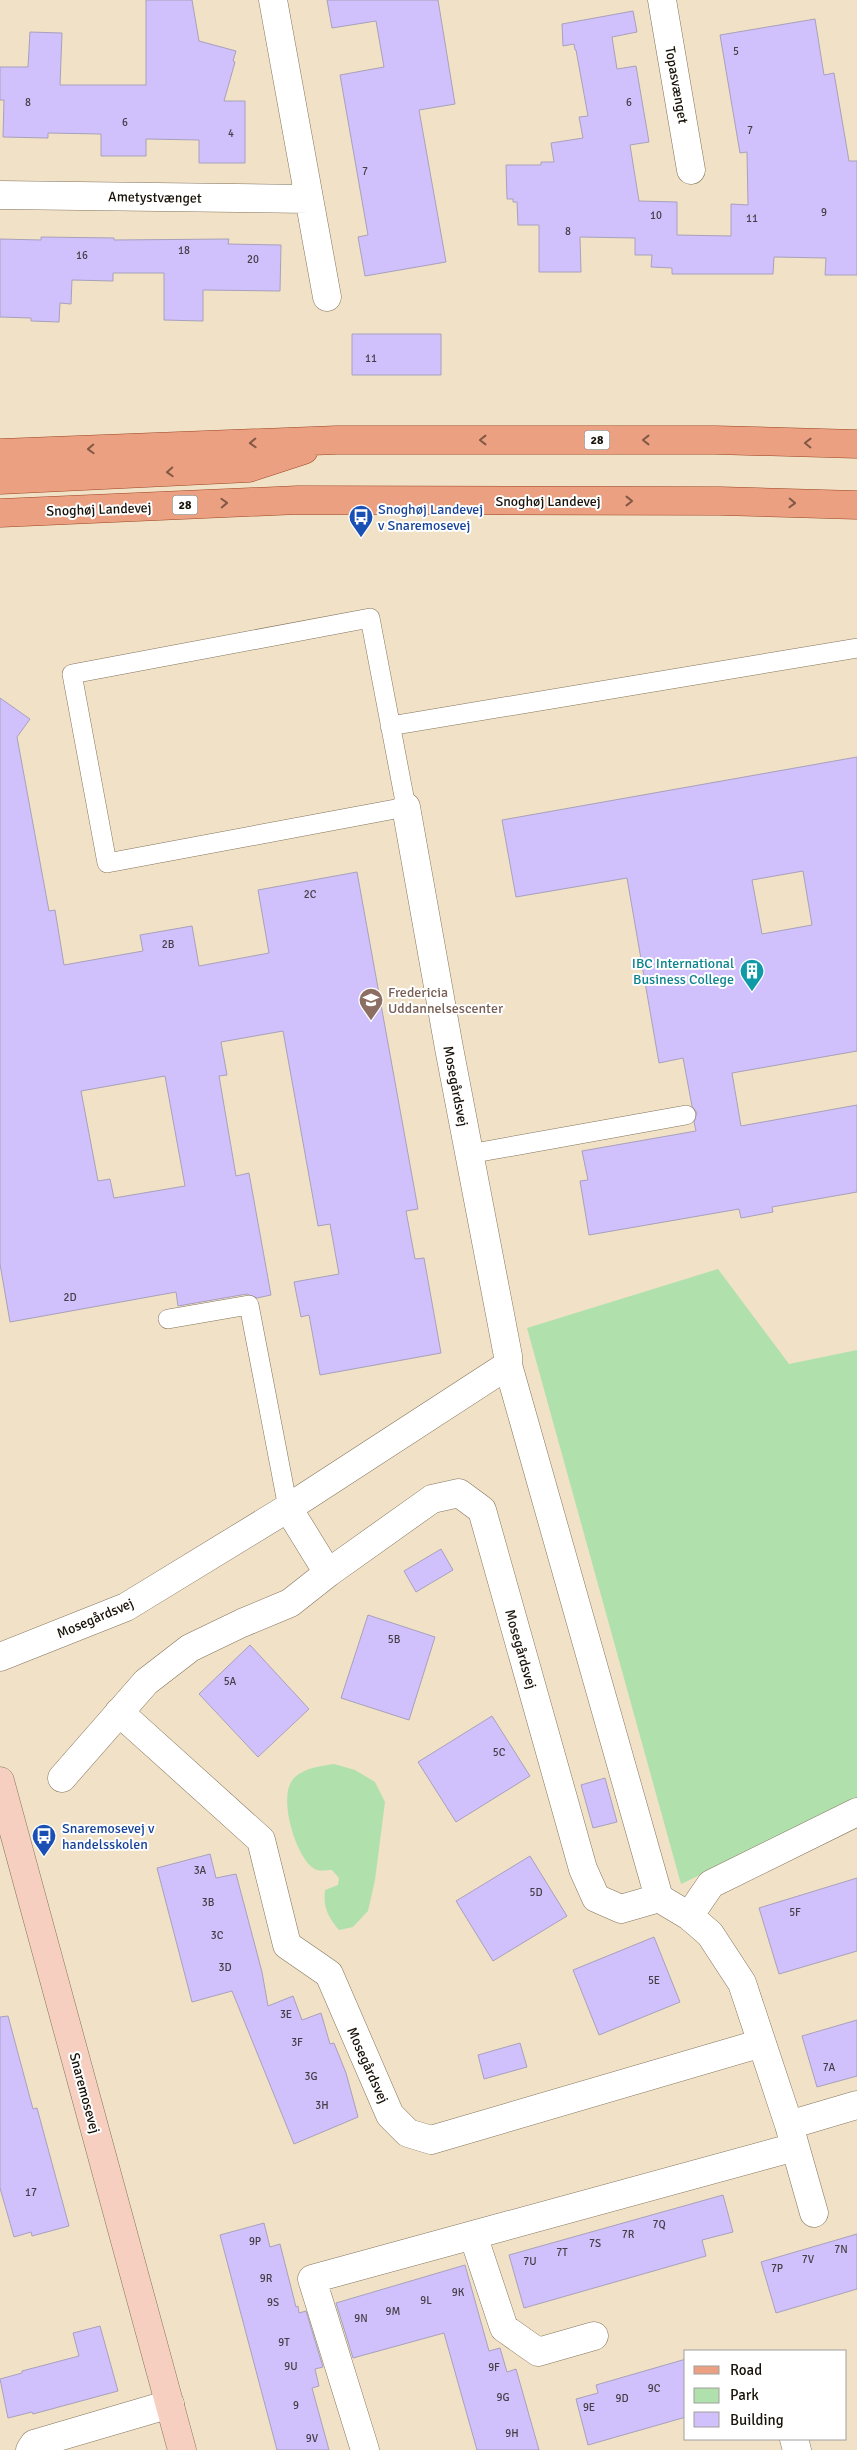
<svg xmlns="http://www.w3.org/2000/svg" width="857" height="2450" font-family="Signika,sans-serif">
	<style>
		.green { fill: #b0e1ac }
		.building { fill: #d0c0fb; stroke: #a8a1bc; fill-rule: evenodd }
		.lines { fill: none; stroke-linecap: round; stroke-linejoin: round }
		.lane-casing { stroke: #83745c; stroke-width: 20 }
		.street-casing { stroke: #83745c; stroke-width: 29 }
		.secondary-casing { stroke: #83745c; stroke-width: 29 }
		.primary-casing { stroke: #9a4521; stroke-width: 29 }
		.lane { stroke: #fff; stroke-width: 19 }
		.street { stroke: #fff; stroke-width: 28 }
		.secondary { stroke: #f6cfc0; stroke-width: 28 }
		.primary { stroke: #eca082; stroke-width: 28 }
		.oneway { stroke: #825946 }
		.labels { text-anchor: middle; stroke-width: 4; stroke-linejoin: round; paint-order: stroke }
		.number-label { font-size: 11px; fill: #463e46 }
		.shield { fill: #fff; stroke: #5d5953; stroke-width: 1 }
		.shield-label { font-size: 12px; font-weight: bold; fill: #181209 }
		.street-label { font-size: 14px; fill: #181209; stroke: #fff }
		.transit-label { font-size: 14px; fill: #164399; stroke: #fff; text-anchor: start }
		.culture-label { font-size: 14px; fill: #0d838f; stroke: #fff; text-anchor: end }
		.education-label { font-size: 14px; fill: #785e54; stroke: #fff; text-anchor: start }
	</style>
	<rect width="100%" height="100%" fill="#f1e1c6"/>
	<path class="green" d="M718,1269L789,1364L857,1350V1800L681,1884L527,1328Z
		M334,1764L355,1770L375,1782L385,1802L375,1880L368,1911L353,1927L339,1930C328,1917 323,1907 325,1890L338,1885L339,1878L332,1870C326,1870 318,1872 313,1868C295,1855 277,1795 294,1778C304,1768 320,1766 334,1764Z"/>
	<path class="building" d="M146,0H192L199,41L236,51L233,61L235,62L224,101H245V163H199V140L146,139V156H101V134L48,133V138L3,137L4,100H0V67H28L30,32L62,33L60,85H146Z
		M327,0H438L455,104L419,110L446,262L365,276L358,237L368,235L340,75L384,67L376,21L332,28Z
		M633,11L637,32L612,37L617,69L636,66L649,142L630,145L639,201L677,202V235L731,236V204L748,205L747,152L740,153L720,35L815,19L824,75L834,73L849,161H857V275H825L826,258L774,257L773,274H672V268L651,267L652,255H635V238L580,237L581,272H539V225H518L517,202H513V199H507L506,165H541V162H554L551,143L583,138L579,117L588,116L576,50H575L574,44L563,46L562,24Z
		M41,237L114,238V240L229,239L228,244L281,245L280,291L203,290V321L164,320V273H113V281L72,280L71,304L60,303L59,322L31,321V318L0,317V239L41,240Z
		M352,334H441V375H352Z
		M0,698L30,719L17,737L49,911L55,910L64,965L143,951L140,935L192,926L199,966L269,953L258,890L357,872L418,1209L406,1211L415,1259L424,1258L441,1353L320,1375L309,1315L301,1317L294,1282L339,1274L330,1224L318,1226L283,1031L221,1042L227,1075L219,1076L236,1176L249,1173L271,1295L257,1298L247,1294L178,1306L176,1292L10,1322L0,1264ZM165,1076L185,1186L114,1198L110,1179L98,1181L81,1091Z
		M857,757V1051L732,1073L741,1126L857,1105V1192L772,1207L773,1212L741,1218L739,1209L589,1235L580,1181L588,1180L582,1151L696,1131L694,1122L697,1113L692,1106L683,1058L659,1063L627,878L516,897L502,820ZM803,871L812,925L762,934L752,880Z
		M441,1549L453,1570L416,1592L404,1571Z
		M368,1615L435,1637L409,1720L341,1698Z
		M250,1645L309,1709L258,1757L199,1694Z
		M492,1716L530,1776L456,1822L418,1762Z
		M605,1778L617,1822L593,1828L581,1785Z
		M210,1854L216,1878L236,1874L262,1972L268,2006L293,1996L302,2020L321,2013L330,2044L334,2043L346,2073L358,2117L294,2144L232,1991L192,2002L157,1868Z
		M530,1856L567,1916L493,1961L456,1901Z
		M857,1878V1951L779,1974L759,1908Z
		M654,1937L680,2002L599,2035L573,1970Z
		M8,2016L33,2109L37,2108L69,2226L32,2236L31,2232L14,2237L0,2188V2017Z
		M857,2020V2076L817,2087L802,2036Z
		M520,2043L527,2067L484,2079L478,2055Z
		M723,2195L733,2232L702,2240L706,2256L524,2308L509,2255Z
		M264,2223L270,2247L280,2244L296,2307L298,2306L299,2313L306,2311L323,2367L315,2369L319,2386L312,2388L329,2450H277L220,2235Z
		M857,2234V2289L776,2313L761,2262Z
		M465,2265L489,2351L500,2348L507,2372L516,2369L539,2450H477L444,2333L353,2358L336,2303Z
		M100,2326L118,2391L33,2414L32,2412L8,2418L0,2379L22,2373V2371L79,2356L73,2333Z
		M686,2359V2417L588,2445L576,2399L598,2393L596,2385Z"/>
	<g class="lines">
		<defs>
			<path id="lane" d="M370,618L406,807L107,863L72,674Z
				M390,726L857,648
				M469,1154L686,1115
				M168,1319L249,1305L288,1508"/>
			<path id="street" d="M273,0L327,297
				M662,0L691,170
				M0,195L309,199
				M508,1365L659,1898L689,1916L710,1934L742,1983L789,2125L814,2213
				M288,1508L328,1573
				M0,1657L126,1607L288,1508L508,1365V1356L449,1048L406,807
				M119,1712L261,1840L287,1945L329,1974L390,2115L408,2133L431,2140L762,2043
				M62,1778L146,1682L190,1648L242,1623L290,1603L328,1573L432,1499L459,1493L482,1510L583,1869L596,1898L621,1909L659,1898
				M689,1916L711,1884L857,1812
				M789,2125L857,2105
				M473,2235L504,2328L538,2352L594,2336
				M794,2439L797,2450
				M30,2450L34,2444L170,2404
				M365,2450L312,2279L795,2147"/>
			<path id="secondary" d="M0,1781L182,2450"/>
			<path id="primary" d="M0,453L337,440H715L857,444
				M0,480L249,468L304,450
				M0,513L298,500L720,501L857,505"/>
		</defs>
		<use href="#lane" class="lane-casing"/>
		<use href="#street" class="street-casing"/>
		<use href="#secondary" class="secondary-casing"/>
		<use href="#primary" class="primary-casing"/>
		<use href="#lane" class="lane"/>
		<use href="#street" class="street"/>
		<use href="#secondary" class="secondary"/>
		<use href="#primary" class="primary"/>
	</g>
	<defs><path id="oneway-chevron" d="M-2-3.5L2.5 0L-2 3.5" fill="none" stroke-width="1.6" stroke-linecap="round" stroke-linejoin="round" transform="scale(1.25)"/></defs>
	<g class="oneway">
		<use href="#oneway-chevron" transform="translate(483 440) rotate(-180)"/>
		<use href="#oneway-chevron" transform="translate(646 440) rotate(-180)"/>
		<use href="#oneway-chevron" transform="translate(253 443) rotate(178)"/>
		<use href="#oneway-chevron" transform="translate(808 443) rotate(-179)"/>
		<use href="#oneway-chevron" transform="translate(91 449) rotate(178)"/>
		<use href="#oneway-chevron" transform="translate(170 472) rotate(177)"/>
		<use href="#oneway-chevron" transform="translate(629 501)"/>
		<use href="#oneway-chevron" transform="translate(224 503) rotate(-2)"/>
		<use href="#oneway-chevron" transform="translate(792 503) rotate(2)"/>
	</g>
	<defs>
		<symbol id="bus-pin" viewBox="-11 -11 22 30"><path d="M0 17L-7.5 6A9.5 9.5 0 1 1 7.5 6Z" fill="#1a4fb4" stroke="#fff"/><path d="M-5-6H5V4H4V6H2V4H-2V6H-4V4H-5ZM-3.5-4V0h7V-4ZM-3.5 1.2v1.5H-2V1.2ZM2 1.2v1.5H3.5V1.2Z" fill="#fff"/></symbol>
		<symbol id="building-pin" viewBox="-11 -11 22 30"><path d="M0 17L-7.5 6A9.5 9.5 0 1 1 7.5 6Z" fill="#0f9aa8" stroke="#fff"/><path d="M-4-6H4V6H1V3H-1V6H-4ZM-2.5-4.3h1.7v1.8h-1.7ZM.8-4.3h1.7v1.8H.8ZM-2.5-1h1.7V.8h-1.7ZM.8-1h1.7V.8H.8Z" fill="#fff"/></symbol>
		<symbol id="school-pin" viewBox="-11 -11 22 30"><path d="M0 17L-7.5 6A9.5 9.5 0 1 1 7.5 6Z" fill="#8d6e63" stroke="#fff"/><path d="M0-5L7-2L0 1L-7-2ZM-4 1L0 2.5L4 1V4Q0 6-4 4Z" fill="#fff"/></symbol>
	</defs>
	<g fill-rule="evenodd">
		<use href="#bus-pin" x="347" y="503" width="28" height="38"/>
		<use href="#building-pin" x="738" y="957" width="28" height="38"/>
		<use href="#school-pin" x="357" y="986" width="28" height="38"/>
		<use href="#bus-pin" x="30" y="1822" width="28" height="38"/>
	</g>
	<g class="labels">
		<g class="number-label">
			<text x="736" y="55">5</text>
			<text x="28" y="106">8</text>
			<text x="629" y="106">6</text>
			<text x="125" y="126">6</text>
			<text x="750" y="134">7</text>
			<text x="231" y="137">4</text>
			<text x="365" y="175">7</text>
			<text x="824" y="216">9</text>
			<text x="656" y="219">10</text>
			<text x="752" y="222">11</text>
			<text x="568" y="235">8</text>
			<text x="184" y="254">18</text>
			<text x="82" y="259">16</text>
			<text x="253" y="263">20</text>
			<text x="371" y="362">11</text>
			<text x="310" y="898">2C</text>
			<text x="168" y="948">2B</text>
			<text x="70" y="1301">2D</text>
			<text x="394" y="1643">5B</text>
			<text x="230" y="1685">5A</text>
			<text x="499" y="1756">5C</text>
			<text x="200" y="1874">3A</text>
			<text x="536" y="1896">5D</text>
			<text x="208" y="1906">3B</text>
			<text x="795" y="1916">5F</text>
			<text x="217" y="1939">3C</text>
			<text x="225" y="1971">3D</text>
			<text x="654" y="1984">5E</text>
			<text x="286" y="2018">3E</text>
			<text x="297" y="2046">3F</text>
			<text x="829" y="2071">7A</text>
			<text x="311" y="2080">3G</text>
			<text x="322" y="2109">3H</text>
			<text x="31" y="2196">17</text>
			<text x="659" y="2228">7Q</text>
			<text x="628" y="2238">7R</text>
			<text x="255" y="2245">9P</text>
			<text x="595" y="2247">7S</text>
			<text x="841" y="2253">7N</text>
			<text x="562" y="2256">7T</text>
			<text x="808" y="2263">7V</text>
			<text x="530" y="2265">7U</text>
			<text x="777" y="2272">7P</text>
			<text x="266" y="2282">9R</text>
			<text x="458" y="2296">9K</text>
			<text x="426" y="2304">9L</text>
			<text x="273" y="2306">9S</text>
			<text x="393" y="2315">9M</text>
			<text x="361" y="2322">9N</text>
			<text x="284" y="2346">9T</text>
			<text x="291" y="2370">9U</text>
			<text x="494" y="2371">9F</text>
			<text x="654" y="2392">9C</text>
			<text x="503" y="2401">9G</text>
			<text x="622" y="2402">9D</text>
			<text x="296" y="2409">9</text>
			<text x="589" y="2411">9E</text>
			<text x="512" y="2437">9H</text>
			<text x="312" y="2442">9V</text>
		</g>
		<g class="shield">
			<rect x="584.5" y="430.5" width="25" height="19" rx="4"/>
			<rect x="172.5" y="495.5" width="25" height="19" rx="4"/>
		</g>
		<g class="shield-label">
			<text x="597" y="444">28</text>
			<text x="185" y="509">28</text>
		</g>
		<g class="street-label">
			<text transform="translate(677 85) rotate(80)" y="5">Topasvænget</text>
			<text transform="translate(155 197) rotate(1)" y="5">Ametystvænget</text>
			<text x="548" y="506">Snoghøj Landevej</text>
			<text transform="translate(99 509) rotate(-2)" y="5">Snoghøj Landevej</text>
			<text transform="translate(456 1086) rotate(79)" y="5">Mosegårdsvej</text>
			<text transform="translate(95 1618) rotate(-23)" y="5">Mosegårdsvej</text>
			<text transform="translate(521 1649) rotate(74)" y="5">Mosegårdsvej</text>
			<text transform="translate(368 2065) rotate(66)" y="5">Mosegårdsvej</text>
			<text transform="translate(85 2093) rotate(75)" y="5">Snaremosevej</text>
		</g>
		<g class="transit-label">
			<text x="378" y="514">Snoghøj Landevej<tspan x="378" dy="16">v Snaremosevej</tspan></text>
			<text x="62" y="1833">Snaremosevej v<tspan x="62" dy="16">handelsskolen</tspan></text>
		</g>
		<g class="culture-label">
			<text x="734" y="968">IBC International<tspan x="734" dy="16">Business College</tspan></text>
		</g>
		<g class="education-label">
			<text x="388" y="997">Fredericia<tspan x="388" dy="16">Uddannelsescenter</tspan></text>
		</g>
	</g>
	<rect x="684" y="2350" width="162" height="90" fill="#ffffff" stroke="#a3a09d"/>
	<rect x="694" y="2366" width="25" height="8" fill="#eca082" stroke="#a3a09d"/>
	<text x="730" y="2375" font-size="15" fill="#181209">Road</text>
	<rect x="694" y="2388" width="25" height="15" fill="#b0e1ac" stroke="#a3a09d"/>
	<text x="730" y="2400" font-size="15" fill="#181209">Park</text>
	<rect x="694" y="2412" width="25" height="15" fill="#d0c0fb" stroke="#a3a09d"/>
	<text x="730" y="2425" font-size="15" fill="#181209">Building</text>
</svg>
